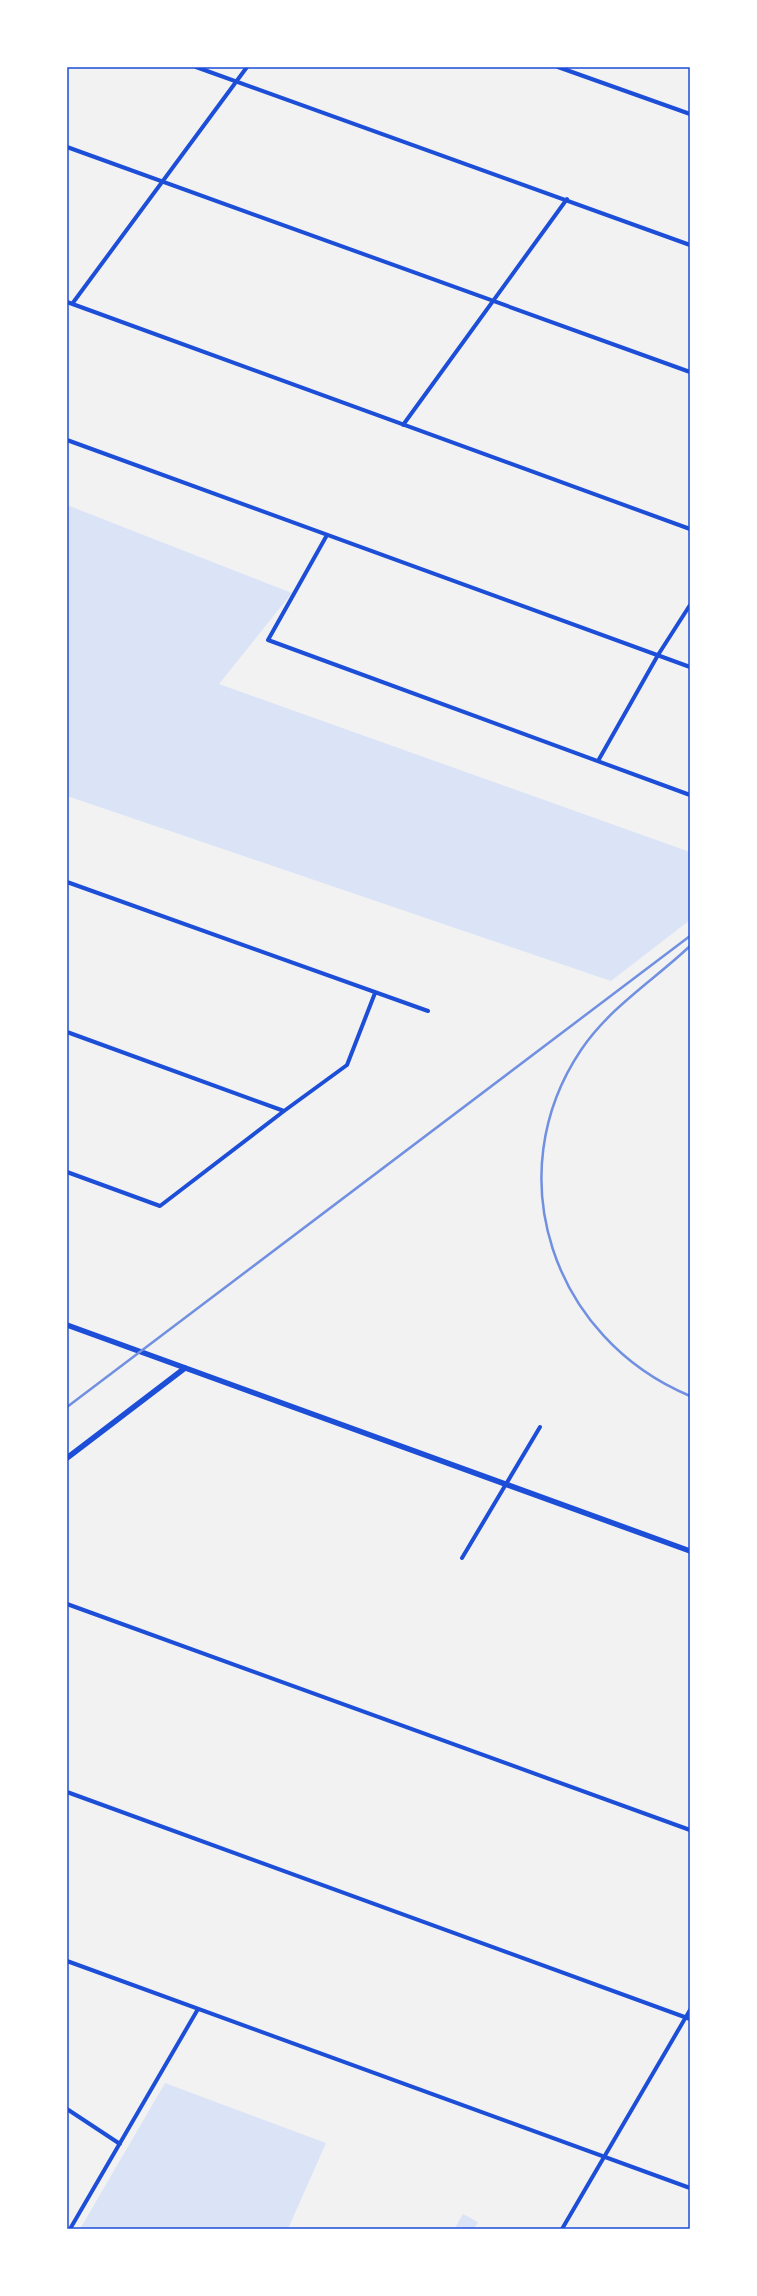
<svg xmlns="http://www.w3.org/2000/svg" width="757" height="2296" font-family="Spectral,serif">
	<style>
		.green { fill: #dbe4f7 }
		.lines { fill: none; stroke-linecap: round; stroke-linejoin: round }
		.minor { stroke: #1d4ed8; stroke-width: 4 }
		.tertiary { stroke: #1d4ed8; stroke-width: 5.5 }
		.rail { stroke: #7290e2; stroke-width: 2.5 }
		.neatline { fill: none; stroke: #1d4ed8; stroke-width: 1.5 }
	</style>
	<rect width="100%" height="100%" fill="#f2f2f2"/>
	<path class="green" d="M67,505L292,593L219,684L690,852V920L611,981L67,796Z
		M165,2083L326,2143L288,2229H80Z
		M463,2214L478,2222L474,2229L455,2228Z"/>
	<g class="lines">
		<path class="minor" d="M196,67L690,245
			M558,67L690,114
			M67,147L690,372
			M67,302L690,529
			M72,304L247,67
			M403,425L567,199
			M67,440L690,667
			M327,535L268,640L690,795
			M598,761L658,655L690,605
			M67,882L428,1011
			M67,1032L284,1111
			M67,1172L160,1206L284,1111L347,1065L375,993
			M462,1558L540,1427
			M67,1604L690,1830
			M67,1792L690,2019
			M67,1961L690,2188
			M67,2109L120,2144
			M70,2229L198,2009
			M562,2229L690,2010"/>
		<path class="tertiary" d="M67,1325L690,1551
			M67,1458L185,1368"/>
		<path class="rail" d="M690,946C653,981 610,1007 581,1050C497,1175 553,1339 690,1396
			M67,1407L690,936"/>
	</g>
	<rect width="757" height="2296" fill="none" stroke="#ffffff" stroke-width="136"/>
	<rect x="68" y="68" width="621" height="2160" class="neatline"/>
</svg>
